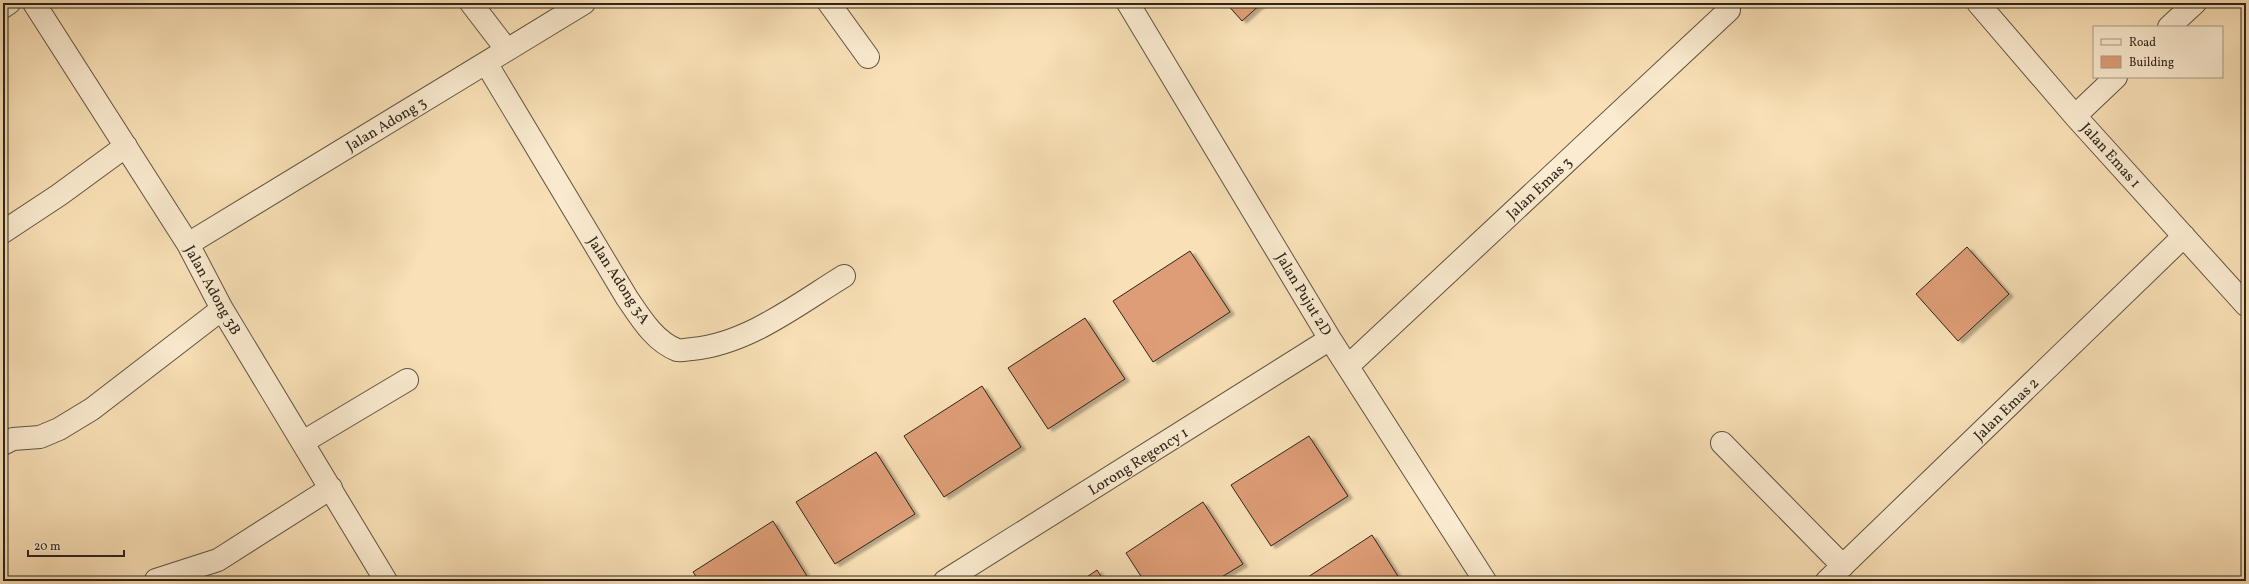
<svg xmlns="http://www.w3.org/2000/svg" width="2249" height="584" font-family="Vollkorn,serif">
	<style>
		.building { fill: #de9d76; stroke: #2d241b; filter: url(#shadow) }
		.lines { fill: none; stroke-linecap: round; stroke-linejoin: round }
		.minor-casing { stroke: #605342; stroke-width: 24 }
		.minor { stroke: #fbebd0; stroke-width: 22 }
		.labels { text-anchor: middle; stroke-width: 3; stroke-linejoin: round; paint-order: stroke }
		.street-label { font-size: 15px; fill: #2d241b; stroke: #fbebd0 }
	</style>
	<defs>
		<filter id="shadow"><feDropShadow dx="4.5" dy="2.5" stdDeviation="1" flood-color="#0004"/></filter>
	</defs>
	<rect width="100%" height="100%" fill="#f9e0b6"/>
	<filter id="stains"><feTurbulence type="fractalNoise" baseFrequency=".005" numOctaves="4"/><feColorMatrix values="0 0 0 0 .2 0 0 0 0 .09 0 0 0 0 .02 0 0 0 .5 -.17"/></filter>
	<radialGradient id="worn" r=".72"><stop offset=".6" stop-color="#630" stop-opacity="0"/><stop offset="1" stop-color="#630" stop-opacity=".3"/></radialGradient>
	<path class="building" d="M1226,3H1262L1242,21Z
		M1967,247L2009,294L1958,341L1916,294Z
		M1190,251L1230,312L1153,362L1113,301Z
		M1085,318L1125,379L1048,429L1008,368Z
		M982,386L1021,447L944,497L904,436Z
		M1309,436L1348,496L1271,546L1231,485Z
		M876,452L915,514L835,564L796,502Z
		M1203,502L1243,564L1215,581H1144L1126,553Z
		M773,521L810,581H699L693,572Z
		M1372,535L1401,581H1302Z
		M1097,570L1104,581H1081Z"/>
	<g class="lines">
		<defs>
			<path id="minor" d="M34,3L188,244L222,309L386,581
				M471,3L507,50
				M829,3L868,57
				M1128,3L1330,339L1485,581
				M1978,3L2075,116L2246,305
				M3,7L9,3
				M2169,27L2195,3
				M486,63L627,298C640,317 654,341 677,350C682,351 688,349 692,349C748,344 798,304 844,276
				M2075,116L2116,77
				M3,232L59,195L126,146
				M188,244L584,3
				M1348,366L1729,10
				M303,442L407,380
				M1722,443L1843,566
				M3,444L13,439L40,437L59,429L92,409L222,309
				M156,580L218,560L331,488
				M945,581L1330,339
				M1827,581L2184,236"/>
		</defs>
		<use href="#minor" class="minor-casing"/>
		<use href="#minor" class="minor"/>
	</g>
	<g class="labels">
		<g class="street-label">
			<text transform="translate(386 124) rotate(-31)" y="5">Jalan Adong 3</text>
			<text transform="translate(2111 155) rotate(48)" y="5">Jalan Emas 1</text>
			<text transform="translate(1539 188) rotate(-43)" y="5">Jalan Emas 3</text>
			<text transform="translate(619 280) rotate(57)" y="5">Jalan Adong 3A</text>
			<text transform="translate(213 290) rotate(61)" y="5">Jalan Adong 3B</text>
			<text transform="translate(1304 294) rotate(59)" y="5">Jalan Pujut 2D</text>
			<text transform="translate(2006 409) rotate(-44)" y="5">Jalan Emas 2</text>
			<text transform="translate(1138 461) rotate(-32)" y="5">Lorong Regency 1</text>
		</g>
	</g>
	<rect width="2249" height="584" fill="none" stroke="#f9e0b6" stroke-width="16"/>
	<rect x="4" y="4" width="2241" height="576" fill="none" stroke="#2d241b" stroke-width="2"/>
	<rect x="8" y="8" width="2233" height="568" fill="none" stroke="#2d241b"/>
	<rect x="2093" y="26" width="130" height="52" fill="#fbebd0" stroke="#a99b88"/>
	<rect x="2101" y="39" width="20" height="6" fill="#fbebd0" stroke="#a99b88"/>
	<text x="2129" y="46" font-size="12" fill="#2d241b">Road</text>
	<rect x="2101" y="56" width="20" height="12" fill="#de9d76" stroke="#a99b88"/>
	<text x="2129" y="66" font-size="12" fill="#2d241b">Building</text>
	<path d="M28 550v6h96v-6" fill="none" stroke="#2d241b" stroke-width="2"/>
	<text x="34" y="550" font-size="12" fill="#2d241b" stroke="#fbebd0" stroke-width="3" paint-order="stroke">20 m</text>
	<rect width="100%" height="100%" filter="url(#stains)"/>
	<rect width="100%" height="100%" fill="url(#worn)"/>
</svg>
